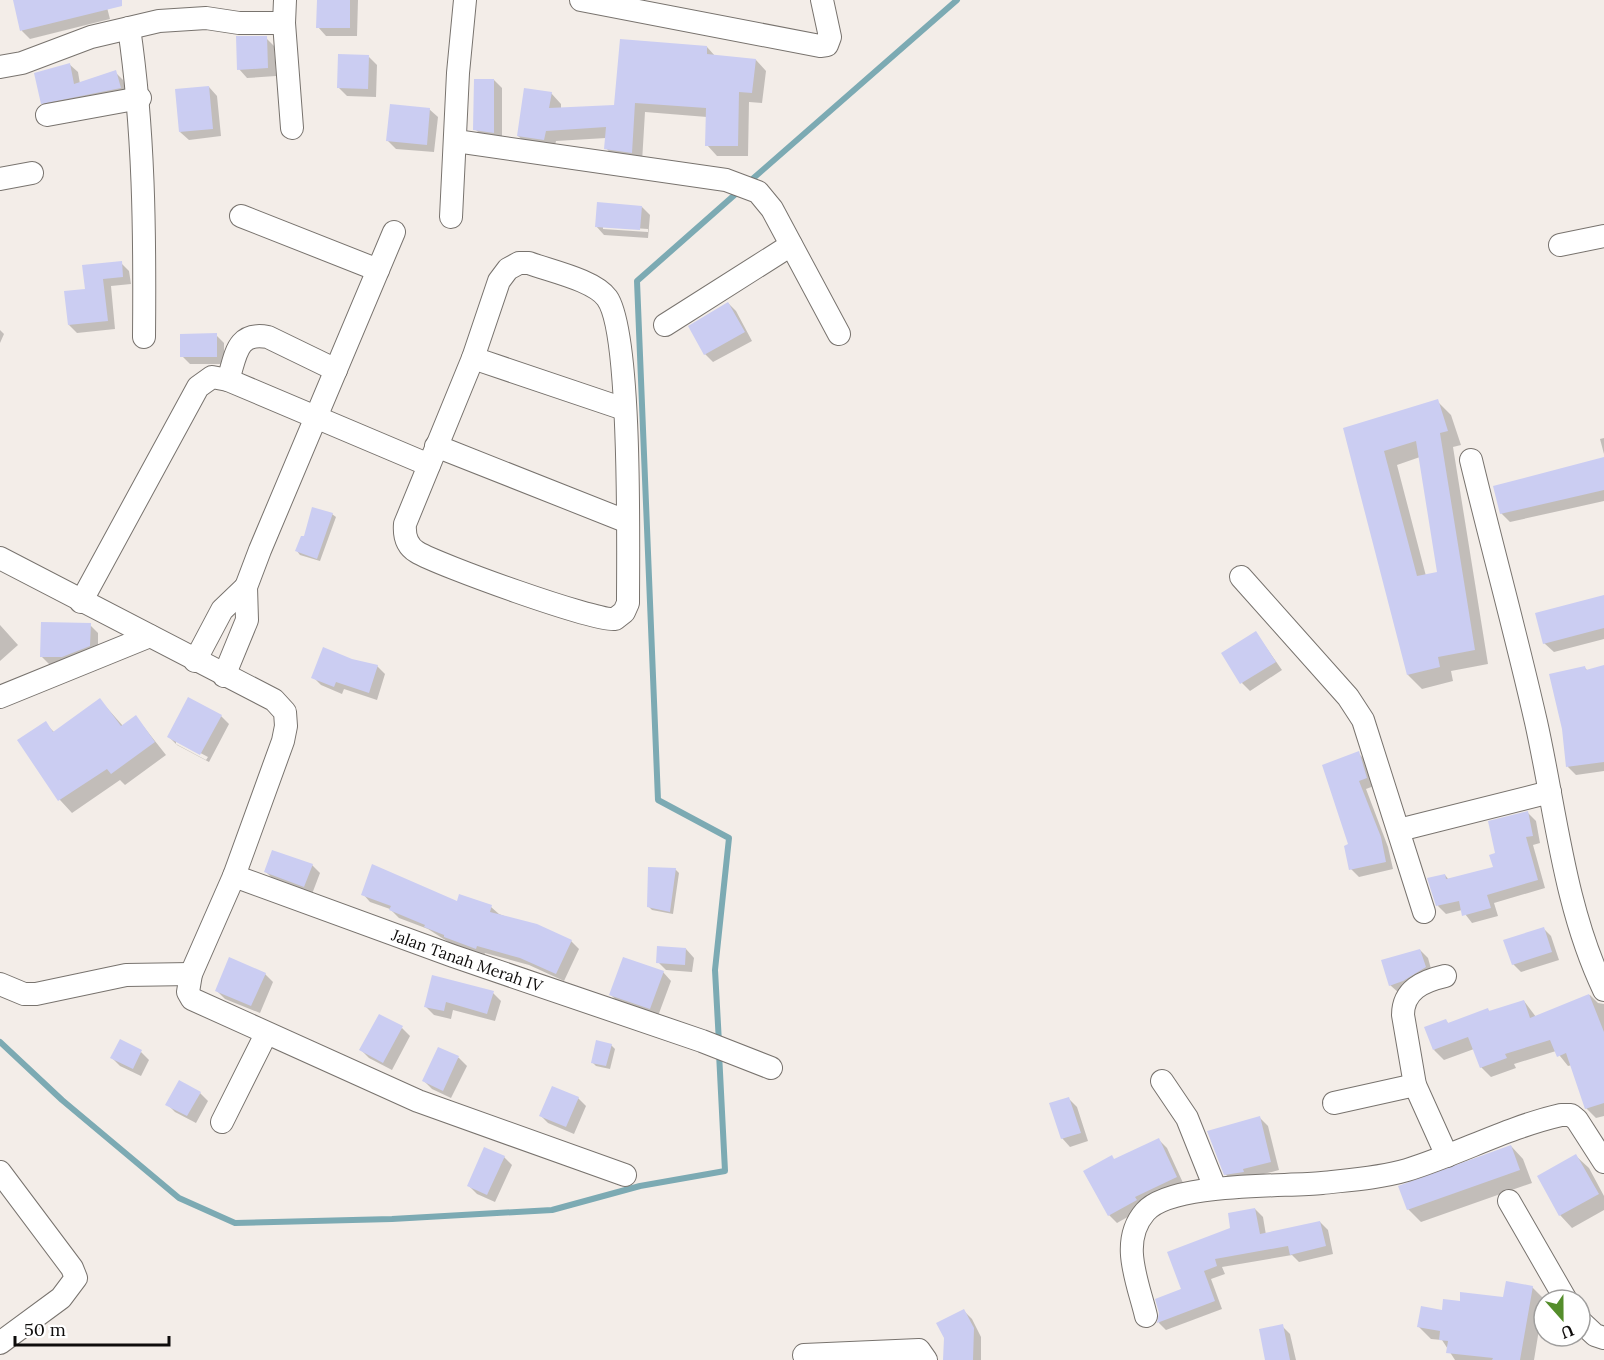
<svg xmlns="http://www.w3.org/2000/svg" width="1604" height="1360" font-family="Lora,serif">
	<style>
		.shadow { fill: #0003; fill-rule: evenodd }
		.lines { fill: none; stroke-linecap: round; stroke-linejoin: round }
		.stream { stroke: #7caab3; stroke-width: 6 }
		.building { fill: #cbcdf2; fill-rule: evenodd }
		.minor-casing { stroke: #78736e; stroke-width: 24 }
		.minor { stroke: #fff; stroke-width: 22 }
		.labels { text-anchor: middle; stroke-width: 4.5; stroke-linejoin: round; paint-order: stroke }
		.street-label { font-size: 16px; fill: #0e0c0b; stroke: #fff }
	</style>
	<rect width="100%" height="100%" fill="#f3ede8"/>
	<path class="shadow" d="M15,0H105L110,19L30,39L22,31Z
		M318,0H358L357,36H326L318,27Z
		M266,38L274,46L276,76L247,78L239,69Z
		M707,47L716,57L756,60L766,71L762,103L749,102L748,156H717L707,145V117L645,112L642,162L616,159L606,148V138L556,141L554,150L529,146L518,136L551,93L561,104V109L615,107Z
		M369,57L377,65L376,97L347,96L339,88Z
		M69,64L78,72L80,84L115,72L123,80L128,96L50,111L42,103Z
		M494,80L502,88V140L483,137L475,129Z
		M209,87L217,96L221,136L189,140L180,132Z
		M429,109L438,117L434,152L396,149L388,141Z
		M642,207L650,215L648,238L604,235L596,226ZM603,226L648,229V232L603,229Z
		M121,263L129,271L131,284L111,286L115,329L77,333L69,325L86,290Z
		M728,303L736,311L752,341L713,362L705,354Z
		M0,330L4,334L0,343Z
		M216,335L224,343V364H190L182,356Z
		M1437,401L1451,415L1461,445L1453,447L1488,664L1451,671L1453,681L1422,689L1408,675L1345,429ZM1420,457L1438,573L1426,576L1397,465Z
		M1604,438V454L1600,439Z
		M1604,458V501L1510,522L1501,513Z
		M332,514L336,517L320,561L300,555L297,551L305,538Z
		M1604,597V639L1554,652L1544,643Z
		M0,625L18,645L0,661Z
		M90,625L98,633V654L71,665L49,664L41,656Z
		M1256,633L1282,670L1250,691L1242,683Z
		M352,661L377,666L385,674L377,700L344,689L342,694L321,685L313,677Z
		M1604,667V771L1576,775L1568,767L1585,668L1588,671Z
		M100,700L123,726L136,717L166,755L125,785L120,780L72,813L60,800L20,740L45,723L55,733Z
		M221,716L229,724L209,762L177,745L169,737ZM176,740L208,757L206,760L176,744Z
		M1358,753L1366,761L1374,786L1366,789L1388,847L1393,869L1359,877L1351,869L1350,846Z
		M1528,813L1536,821L1540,843L1533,845L1545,888L1494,903L1498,916L1472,923L1462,910L1446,914L1438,906L1445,875L1449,880L1494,868L1497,854Z
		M312,865L320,873L312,894L274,880L266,872Z
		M675,869L679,873L673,914L652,910L648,906Z
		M363,894L491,907L499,914L571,941L579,949L564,981L529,965L485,953L484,956L453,945L428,929L399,918L390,909L370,902Z
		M1543,928L1551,936L1559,960L1521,972L1513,964Z
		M686,949L694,958L692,972L666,970L658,962Z
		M1420,950L1428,958L1433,976L1399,993L1390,985Z
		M663,972L671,981L658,1016L619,1003L611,995Z
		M265,974L273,982L260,1013L225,999L217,991Z
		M433,977L493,993L501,1001L495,1021L453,1010L451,1019L434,1015L426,1007Z
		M1590,995L1598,1003L1604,1004V1116L1596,1118L1586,1108L1572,1065L1568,1066L1556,1051L1514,1064L1516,1068L1491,1077L1481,1067L1474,1049L1444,1060L1434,1050L1446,1021L1449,1024L1488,1010L1491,1012L1524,1001L1536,1017Z
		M402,1028L410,1036L392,1070L369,1058L361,1050Z
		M611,1045L615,1049L610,1069L596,1066L592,1062Z
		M439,1049L459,1058L467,1066L451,1098L432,1089L424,1081Z
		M141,1052L149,1060L141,1076L120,1066L112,1058Z
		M200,1093L208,1101L196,1123L175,1112L167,1104Z
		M578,1098L586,1106L574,1134L548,1123L540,1115Z
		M1069,1099L1077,1107L1088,1141L1070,1147L1062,1138Z
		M1260,1118L1268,1126L1279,1170L1234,1182L1225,1174Z
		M1159,1140L1167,1148L1184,1185L1117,1223L1109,1215L1115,1161Z
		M1511,1146L1523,1159L1532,1183L1421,1222L1408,1209Z
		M1576,1156L1589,1168L1604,1196V1210L1572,1228L1560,1215Z
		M504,1157L512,1165L495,1202L477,1194L469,1186Z
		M1255,1209L1263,1217L1266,1235L1320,1222L1328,1230L1333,1254L1299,1262L1292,1255L1222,1267L1225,1274L1211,1279L1222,1309L1166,1330L1159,1323L1161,1313L1232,1229Z
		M1532,1287L1544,1299L1534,1360H1455L1442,1340L1431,1339L1419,1327L1461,1302L1505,1298Z
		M964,1311L972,1319L981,1337V1360H945Z
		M1282,1326L1290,1334L1296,1360H1267Z"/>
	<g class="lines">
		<path class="stream" d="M749,182L957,0
			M0,1042L62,1100L179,1198L235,1223L392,1219L552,1210L640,1186L725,1171L719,1053
			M719,1043L715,970L729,838L658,800L637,281L739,191"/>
	</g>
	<path class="building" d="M13,0H122V6L20,31Z
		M317,0H350V28H316Z
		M236,36H267L268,68L237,70Z
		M620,39L707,46V54L756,59L752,93L739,92L738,146H705L706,108L635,103L632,153L604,149L606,127L546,131L544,140L517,136L524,88L552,92L549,108L614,105Z
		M338,54L369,55L368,89L337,88Z
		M70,63L74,84L116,70L121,88L41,104L34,73Z
		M474,79H494V133L473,130Z
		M209,86L213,129L179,132L175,89Z
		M390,104L430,108L427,145L386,141Z
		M597,202L642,206L640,230L595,227Z
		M122,261L123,277L103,279L108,321L68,325L64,291L85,289L82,265Z
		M728,302L745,332L704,355L688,326Z
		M217,333V357H180V334Z
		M1438,399L1448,431L1440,433L1475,650L1438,657L1440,667L1407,675L1343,428ZM1416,441L1437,572L1417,576L1384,451Z
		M1604,457V490L1500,514L1493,486Z
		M312,507L333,513L317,559L295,551L301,536H304Z
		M1604,595V628L1543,644L1535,613Z
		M41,622L91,623L90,646L62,657H40Z
		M1256,631L1276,662L1240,684L1221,653Z
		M323,647L352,659L378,665L369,693L336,682L334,687L311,678Z
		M1604,665V762L1566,767L1562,729L1549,674L1585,666L1586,670Z
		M188,697L222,715L200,755L167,737Z
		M100,698L121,726L136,715L155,742L111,774L107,769L58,801L17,740L46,721L53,732Z
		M1359,751L1367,778L1359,781L1381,837L1386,862L1349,870L1344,846L1348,844L1322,765Z
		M1528,811L1533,836L1526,837L1538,880L1487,895L1491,908L1462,916L1459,901L1436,906L1427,878L1445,874L1446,879L1493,867L1489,855L1495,853L1488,821Z
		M272,850L313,864L304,887L264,872Z
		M372,864L457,901L459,894L492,905L490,912L537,924L572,940L556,974L520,958L477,946L476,949L444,937V935L424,927L425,925L389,910L391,906L361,895Z
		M648,867L676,868L670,912L647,907Z
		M1544,927L1552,952L1512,965L1503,940Z
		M657,946L686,948L685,965L656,963Z
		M1420,949L1426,967L1403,981L1389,986L1381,960Z
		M229,957L266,973L251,1006L215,991Z
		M623,957L664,971L650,1009L609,995Z
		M432,975L494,991L487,1014L446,1002L444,1011L424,1007Z
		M1589,994L1604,1032V1103L1585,1109L1566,1053L1557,1057L1550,1040L1505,1054L1507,1058L1480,1068L1468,1037L1433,1050L1424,1027L1446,1019L1448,1023L1488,1008L1489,1011L1524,1000L1530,1018Z
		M379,1014L403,1026L383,1063L359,1050Z
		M120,1039L142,1050L133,1069L110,1058Z
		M596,1040L612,1044L606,1066L591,1063Z
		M438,1047L459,1056L443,1091L422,1081Z
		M179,1080L201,1092L187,1116L165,1105Z
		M552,1086L579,1097L566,1127L539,1116Z
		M1069,1097L1081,1133L1061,1139L1049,1103Z
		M1260,1116L1271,1162L1243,1169L1244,1172L1224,1175L1207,1131Z
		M1159,1138L1177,1177L1135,1197L1137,1200L1108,1216L1083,1171L1112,1155L1114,1159Z
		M1511,1145L1520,1170L1407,1210L1398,1186Z
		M484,1147L505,1156L487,1195L467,1186Z
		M1576,1154L1599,1194L1559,1216L1537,1176Z
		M1255,1208L1260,1234L1320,1221L1326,1246L1290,1255L1288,1246L1215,1259L1217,1266L1204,1271L1215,1301L1157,1323L1159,1313L1155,1299L1181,1289L1167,1252L1230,1228L1228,1213Z
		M1506,1281L1533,1286L1520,1360H1492L1493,1358L1446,1353L1448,1341L1439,1340L1440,1331L1417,1327L1421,1306L1442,1310L1443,1299L1460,1301V1292L1503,1297Z
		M964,1309L974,1328L973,1360H943L944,1338L936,1323Z
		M1283,1324L1290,1360H1265L1259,1329Z"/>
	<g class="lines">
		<defs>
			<g id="minor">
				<path d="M285,0L284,23L292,128"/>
				<path d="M581,0L820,46L827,45L830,37L822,0"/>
				<path d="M129,28C144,130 145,233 144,337"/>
				<path d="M0,67L22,63L91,37L159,21L206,18L239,23H284"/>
				<path d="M47,115L140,98"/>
				<path d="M456,141L726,180L758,192L772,209L839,334"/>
				<path d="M0,179L32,173"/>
				<path d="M241,216L378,270"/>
				<path d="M451,217L458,73L465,0"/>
				<path d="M1560,245L1604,236"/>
				<path d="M519,263H529C550,271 594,280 607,298C632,333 628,550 628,603L624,612L615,619C596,622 438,565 417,552C407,546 404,536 405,524L473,358L499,281L508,269Z"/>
				<path d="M665,325L791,245"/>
				<path d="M473,358L624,409"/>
				<path d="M228,380C236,356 236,331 268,337L336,370"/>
				<path d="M436,446L628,522"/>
				<path d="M1471,460C1492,547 1516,634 1536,722C1556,812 1564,906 1604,990"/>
				<path d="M0,558L274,700L285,712L286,726L283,741L234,876L191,974L188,992L192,999L418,1101L625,1175"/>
				<path d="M1241,577L1348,697L1363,720L1424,912"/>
				<path d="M81,602L198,387L212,377L228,380L429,465"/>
				<path d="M195,661L222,610L246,587"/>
				<path d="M224,676L247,620L246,587L260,550L394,232"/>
				<path d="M0,697L150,636"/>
				<path d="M1399,830L1550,792"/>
				<path id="s1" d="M234,876L453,956L702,1041L771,1068"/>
				<path d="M1445,976C1423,981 1403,990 1403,1015L1415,1085L1447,1156"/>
				<path d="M0,984L24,994H36L126,975L191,974"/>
				<path d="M1162,1081L1187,1118L1215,1188"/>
				<path d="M1334,1103L1415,1085"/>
				<path d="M222,1122L266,1034"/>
				<path d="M0,1172L72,1268L76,1278L61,1298L0,1343"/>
				<path d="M1509,1201L1566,1300"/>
				<path d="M1146,1316C1138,1282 1119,1242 1145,1212C1171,1182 1282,1187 1322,1183C1349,1180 1380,1178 1407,1170C1459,1154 1508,1127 1561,1115H1571L1577,1120L1604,1162"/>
				<path d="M1580,1321L1595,1335L1604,1338"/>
				<path d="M804,1355L919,1350L926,1360"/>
			</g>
		</defs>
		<use href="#minor" class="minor-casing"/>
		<use href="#minor" class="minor"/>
	</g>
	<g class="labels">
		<g class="street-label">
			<text dy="6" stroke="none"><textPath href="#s1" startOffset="248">Jalan Tanah Merah IV</textPath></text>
		</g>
	</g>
	<g transform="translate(1562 1318) rotate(159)"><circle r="28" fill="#ffffff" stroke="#9f9e9d" stroke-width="1.5"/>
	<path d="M0-4.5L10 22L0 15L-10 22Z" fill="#548d2b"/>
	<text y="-9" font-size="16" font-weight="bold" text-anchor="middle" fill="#0e0c0b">U</text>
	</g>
	<path d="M15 1336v9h154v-9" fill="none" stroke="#0e0c0b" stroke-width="3"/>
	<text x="24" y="1336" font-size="18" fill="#0e0c0b" stroke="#ffffff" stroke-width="4.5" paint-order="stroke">50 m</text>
</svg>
